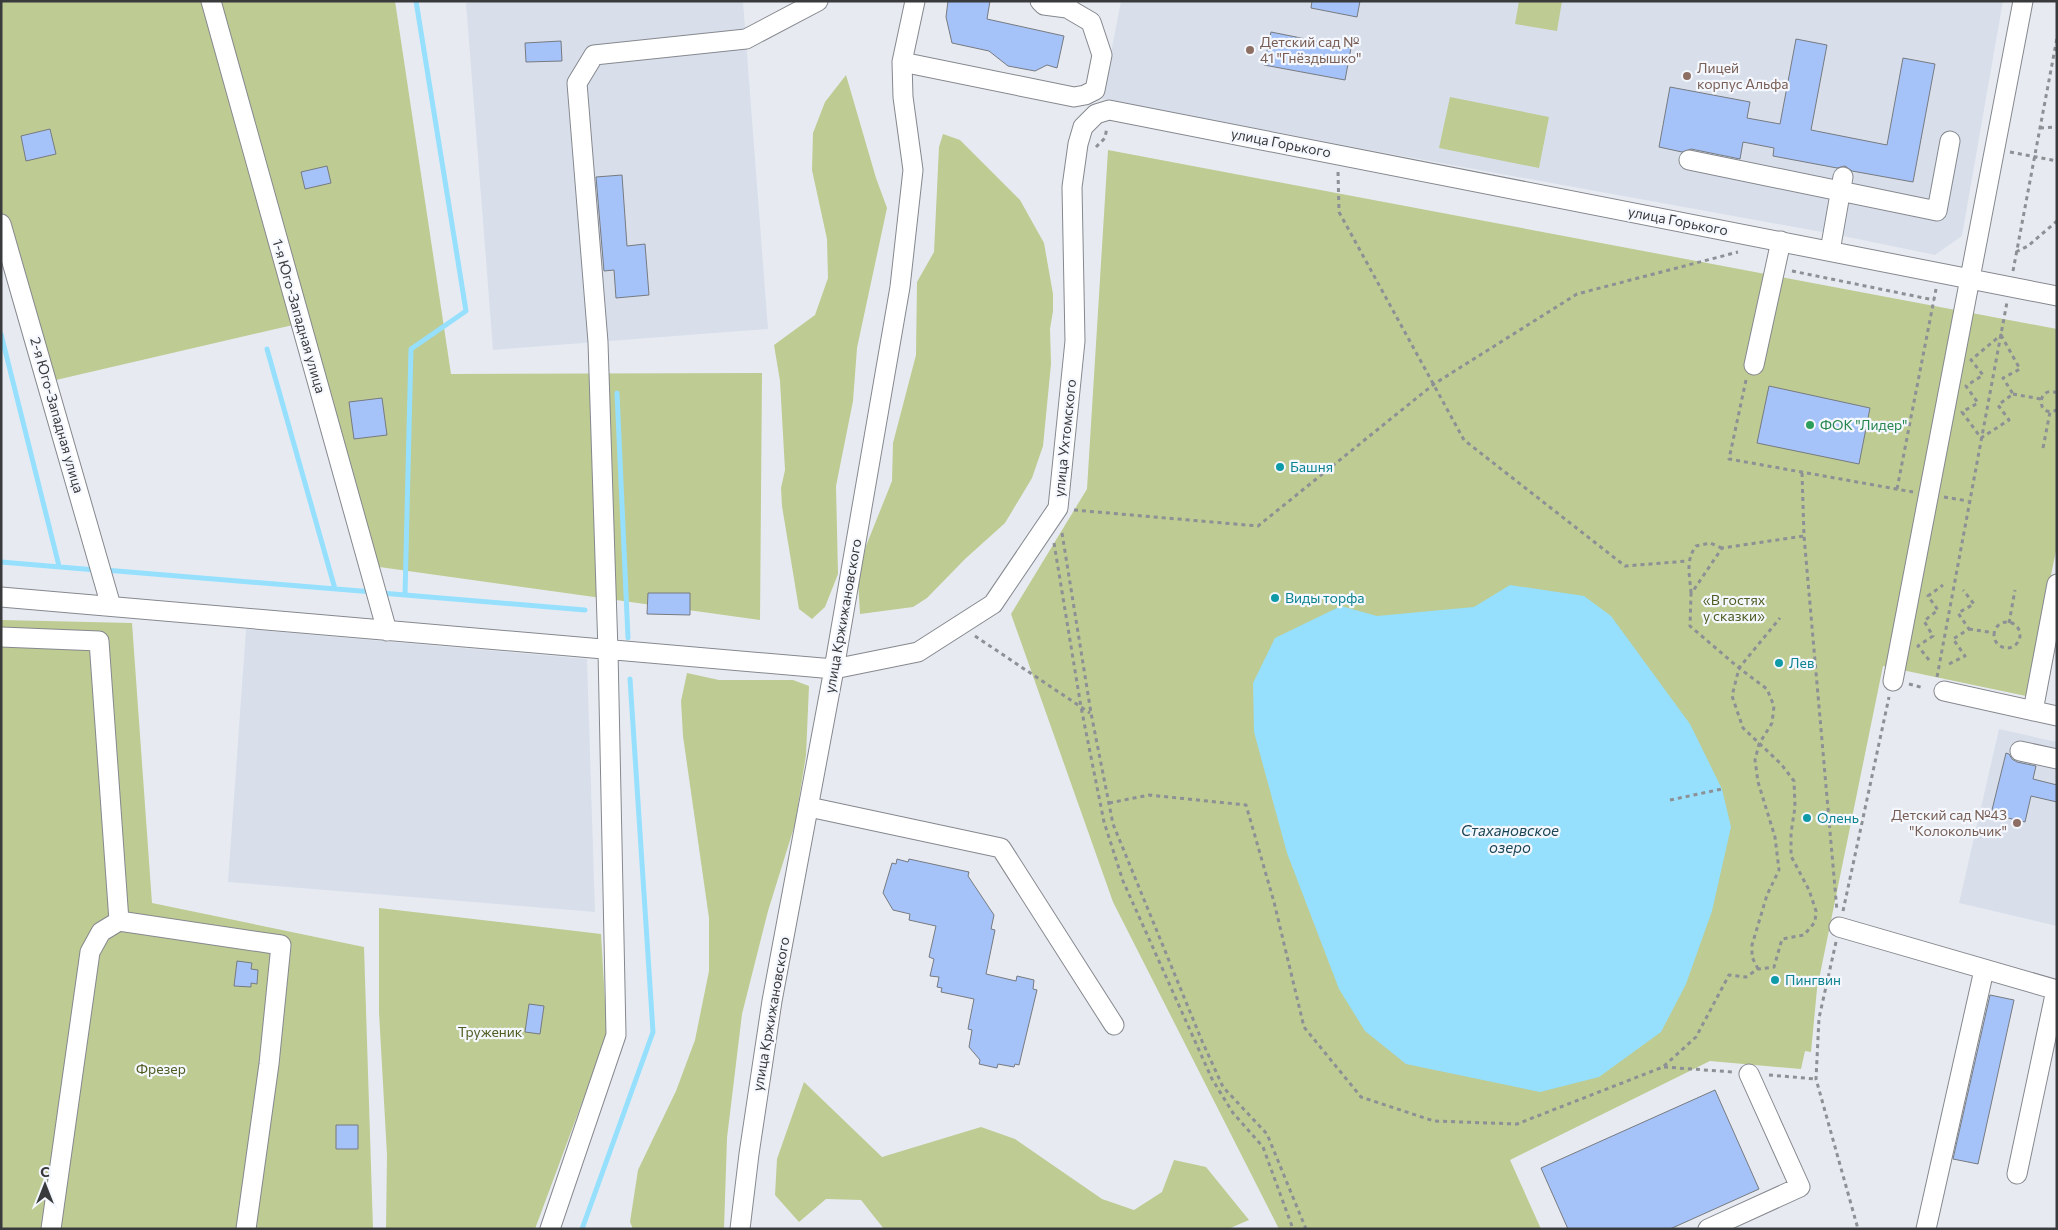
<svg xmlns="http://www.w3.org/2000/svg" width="2058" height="1230" font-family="Commissioner,sans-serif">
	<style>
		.built { fill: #d8dfeb }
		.green { fill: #becb92 }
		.water { fill: #96e0fd }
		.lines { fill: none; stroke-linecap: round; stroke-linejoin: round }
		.stream { stroke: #96e0fd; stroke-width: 5 }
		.building { fill: #a5c3f9; stroke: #777a80 }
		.minor-casing { stroke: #85888e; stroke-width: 21 }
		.path { stroke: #8d9094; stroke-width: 3; stroke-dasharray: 4 4; stroke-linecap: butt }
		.minor { stroke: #fff; stroke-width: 19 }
		.education-dot { fill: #8d6e63; stroke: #f4f8fe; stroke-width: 2 }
		.leisure-dot { fill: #2e9e5b; stroke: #f4f8fe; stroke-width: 2 }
		.culture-dot { fill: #0f9aa8; stroke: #f4f8fe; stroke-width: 2 }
		.labels { text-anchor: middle; stroke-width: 4.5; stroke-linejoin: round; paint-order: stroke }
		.education-label { font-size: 14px; fill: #785e54; stroke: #f4f8fe; text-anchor: start }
		.street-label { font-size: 14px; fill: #393a3c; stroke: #f4f8fe }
		.leisure-label { font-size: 14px; fill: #27864d; stroke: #f4f8fe; text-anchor: start }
		.culture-label { font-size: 14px; fill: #0d838f; stroke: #f4f8fe; text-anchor: start }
		.park-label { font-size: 14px; fill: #515c23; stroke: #f4f8fe }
		.water-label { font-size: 15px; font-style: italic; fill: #1c4656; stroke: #f4f8fe }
	</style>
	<rect width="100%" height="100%" fill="#e7ebf1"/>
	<path class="built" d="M489,1H743L768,329L493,350L466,3Z
		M1121,1H2003L1962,236L1935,255L1833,234L1369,150L1102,99Z
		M246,629L587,659L595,912L228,882Z
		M1999,729L2057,742V926L1959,903Z"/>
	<path class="green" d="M1,1H395L451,374L762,373L760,620L365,565L293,325L43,383L1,229Z
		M1519,1H1562L1557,31L1515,24Z
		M846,75L876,178L887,208L857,348L853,401L836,486L838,574L825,607L812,619L799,609L782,506L781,488L785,470L780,381L774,345L815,315L828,278L827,239L812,170L813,133L825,102Z
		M1450,97L1549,117L1539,168L1439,148Z
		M943,134L960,140L1020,200L1044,243L1053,294V311L1050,329L1051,364L1043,446L1032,478L1005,523L965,559L927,598L913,607L860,614L858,580L866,546L892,481L893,443L916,355L917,282L934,252L939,147Z
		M1108,150L2057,329V546L2026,696L1883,666L1817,989L1811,1052L1805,1051L1801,1069L1710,1061L1510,1160L1541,1229H1279L1113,902L1011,614L1087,489Z
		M1,620L132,623L152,903L364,947L373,1229H1Z
		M687,673L719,680H793L809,686L806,755L795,824L768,911L742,1014L727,1138L724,1229H633L630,1222L638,1170L676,1091L695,1040L709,971V918L683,736L681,701Z
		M379,908L601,934L607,1035L535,1229H386L387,1155L379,1012Z
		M804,1082L882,1157L981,1127L1015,1139L1102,1199L1134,1210L1162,1192L1174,1160L1206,1167L1249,1220L1228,1229H884L861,1200L826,1199L799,1222L775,1195L777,1159Z"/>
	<path class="water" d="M1510,585L1584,596L1611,616L1690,724L1722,789L1731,827L1712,911L1686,984L1661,1032L1599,1077L1540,1092L1406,1064L1365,1031L1339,989L1287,853L1254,732L1253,683L1275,638L1341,606L1377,616L1474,607Z"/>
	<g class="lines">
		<path class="stream" d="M1,334L59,566
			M267,349L335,589
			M617,393L628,638
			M1,562L96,570
			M105,570L373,592
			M381,593L585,610
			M405,595L411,349L466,311L416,1
			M582,1229L653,1032L630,679"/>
	</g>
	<path class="building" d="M948,1H990L987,19L1064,36L1057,68L1047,65L1035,71L1008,66L989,51L952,43L946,17Z
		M1312,1H1360L1357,17L1311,8Z
		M1271,32L1351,48L1345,80L1264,65Z
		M1796,39L1827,45L1811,130L1887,145L1903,58L1935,64L1913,182L1852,171L1845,166L1837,168L1773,156L1774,148L1743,142L1740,159L1691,149L1682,152L1659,147L1670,87L1750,102L1747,118L1780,124Z
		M561,41L562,61L526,62L525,43Z
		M50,129L56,154L26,161L21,136Z
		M327,166L331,183L305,189L301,172Z
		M622,175L627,246L645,244L649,295L616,298L614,270L604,271L596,177Z
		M1769,386L1870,408L1859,464L1757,443Z
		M382,398L387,435L354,439L349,402Z
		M648,593H690V615L647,614Z
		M2006,753L2009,754L2012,759L2017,762L2036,766L2033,779L2057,785V802L2031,796L2025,822L1991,814Z
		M897,859L908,862L909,859L969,872L968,876L994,915L991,929L995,930L986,974L1016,981L1017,976L1034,980L1033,989L1037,990L1019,1065L1015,1064L1014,1067L998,1064L997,1068L979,1064L980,1060L969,1047L972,1030L968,1029L974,999L941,992L942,988L937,987L939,977L930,976L934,959L929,957L936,926L909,920L910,914L893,910L883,893L892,863L896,864Z
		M237,961L252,963L251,969L258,970L257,984L251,983V987L234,986Z
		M1990,995L2014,1000L1978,1164L1953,1159Z
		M529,1004L544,1006L540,1034L525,1032Z
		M1715,1090L1759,1189L1670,1229H1568L1541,1168Z
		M336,1125H358V1149H336Z"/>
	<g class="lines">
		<defs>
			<path id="minor" d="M211,1L387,631
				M1040,1L1044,5L1067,8
				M902,62L1074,97L1085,95L1095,90L1102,55L1091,22L1067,8L1068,1
				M1689,160L1937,211L1950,141
				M1,224L111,606
				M1830,251L1843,177
				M1754,365L1781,241
				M1,597L834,669L918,652L993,604L1058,508L1075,341L1072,187L1078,144L1083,127L1096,114L1109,110L2057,296
				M1,637L99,641L119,921
				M1893,681L2023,1
				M1944,691L2057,716
				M2033,711L2057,584
				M2020,751L2057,759
				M809,807L1001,848L1114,1025
				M1839,927L2057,990
				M2017,1174L2056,990
				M51,1229L90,952L101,932L119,921L281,945L269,1064L246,1229
				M550,1229L616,1035L608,651L598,342L577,83L594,55L746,39L818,1
				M740,1229L749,1154L772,1001L834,669L900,287L913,170L903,97L902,62L915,1
				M1708,1229L1800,1187L1749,1074
				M1926,1229L1984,970"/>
		</defs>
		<use href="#minor" class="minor-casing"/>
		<path class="path" d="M2040,128L2057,127
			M1096,147L1105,138L1107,127
			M2010,152L2057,161
			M1338,172L1339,212L1464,440L1625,566L1688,561
			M2016,252L2028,246L2057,221
			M1792,271L1934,300
			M2013,271L2057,38
			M2001,335L2020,369L2003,378L2013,394L1998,405L2009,420L1981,438L1962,412L1978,403L1966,386L1983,375L1971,360Z
			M1746,380L1729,459L1913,492
			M2057,393C2037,384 2035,419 2057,410
			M2013,394L2041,399
			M2043,448L2050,412
			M1802,473L1804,536L1837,911
			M1897,489L1936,289
			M1944,497L1968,501
			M1074,510L1258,526L1434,384L1577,294L1738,252
			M1062,533L1091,713L1113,824L1202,1041L1223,1087L1267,1134L1306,1229
			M1054,543L1081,707L1104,822L1123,881L1212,1079L1233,1113L1263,1147L1293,1229
			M1691,593C1690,576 1685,561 1696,546L1710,543L1722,548
			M1994 635a13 13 0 1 1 26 0a13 13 0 1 1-26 0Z
			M2009,623L2015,590
			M1969,629L1995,633
			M975,636L1090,713
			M1929,660L1918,646L1933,636L1924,621L1938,610L1928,596L1943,585
			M1949,664L1965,656L1953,639L1969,629L1958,613L1974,604L1963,590
			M1937,677L2007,302
			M1909,684L1924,688
			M1670,800L1722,789
			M1109,803L1149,795L1246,805L1274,902L1304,1027L1361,1097L1434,1121L1517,1124L1663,1067L1696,1037L1729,975L1746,977L1758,969L1774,967L1782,939L1804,935L1815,922L1816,911L1809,890L1791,856V833L1795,807L1794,781L1781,764L1743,728L1732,696L1739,668L1780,618
			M1843,911L1889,697
			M1836,942L1819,1018L1816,1079L1858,1229
			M1758,969L1752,957V945L1767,895L1779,870L1775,837L1758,782L1755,760L1759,744L1772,723L1774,706L1767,689L1739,668L1690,626L1691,594L1722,548L1804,536
			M1664,1067L1733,1072
			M1769,1075L1816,1079"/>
		<use href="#minor" class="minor"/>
	</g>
	<g class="education-dot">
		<circle cx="1250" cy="50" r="5"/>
		<circle cx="1687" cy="76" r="5"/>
		<circle cx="2017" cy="823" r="5"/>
	</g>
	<circle class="leisure-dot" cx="1810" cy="425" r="5"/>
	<g class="culture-dot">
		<circle cx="1280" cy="467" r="5"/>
		<circle cx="1275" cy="598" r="5"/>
		<circle cx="1779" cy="663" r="5"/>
		<circle cx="1807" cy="818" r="5"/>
		<circle cx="1775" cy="980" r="5"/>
	</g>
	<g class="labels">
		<g class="education-label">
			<text x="1260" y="47">Детский сад №<tspan x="1260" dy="16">41 "Гнёздышко"</tspan></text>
			<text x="1697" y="73">Лицей<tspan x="1697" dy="16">корпус Альфа</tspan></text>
			<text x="2007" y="820" text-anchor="end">Детский сад №43<tspan x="2007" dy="16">"Колокольчик"</tspan></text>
		</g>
		<g class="street-label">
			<text transform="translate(1281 143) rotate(11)" y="5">улица Горького</text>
			<text transform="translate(1678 221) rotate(11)" y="5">улица Горького</text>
			<text transform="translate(299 316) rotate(74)" y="5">1-я Юго-Западная улица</text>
			<text transform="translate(57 415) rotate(74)" y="5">2-я Юго-Западная улица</text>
			<text transform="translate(1065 438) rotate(-84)" y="5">улица Ухтомского</text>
			<text transform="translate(843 616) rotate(-80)" y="5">улица Кржижановского</text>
			<text transform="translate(771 1014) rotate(-80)" y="5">улица Кржижановского</text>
		</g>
		<g class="leisure-label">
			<text x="1820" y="430">ФОК "Лидер"</text>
		</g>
		<g class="culture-label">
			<text x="1290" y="472">Башня</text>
			<text x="1285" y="603">Виды торфа</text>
			<text x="1789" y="668">Лев</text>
			<text x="1817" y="823">Олень</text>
			<text x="1785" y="985">Пингвин</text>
		</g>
		<g class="park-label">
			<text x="1734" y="605">«В гостях<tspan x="1734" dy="16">у сказки»</tspan></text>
			<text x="490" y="1037">Труженик</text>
			<text x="161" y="1074">Фрезер</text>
		</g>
		<g class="water-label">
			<text x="1510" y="836">Стахановское<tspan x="1510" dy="17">озеро</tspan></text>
		</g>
	</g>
	<rect width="2058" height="1230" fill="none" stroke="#393a3c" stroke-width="5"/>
	<g transform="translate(45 1185)" stroke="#f4f8fe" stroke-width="4" paint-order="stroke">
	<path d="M0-4L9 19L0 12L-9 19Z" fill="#393a3c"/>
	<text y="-8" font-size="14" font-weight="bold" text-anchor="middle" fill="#393a3c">С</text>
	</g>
</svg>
